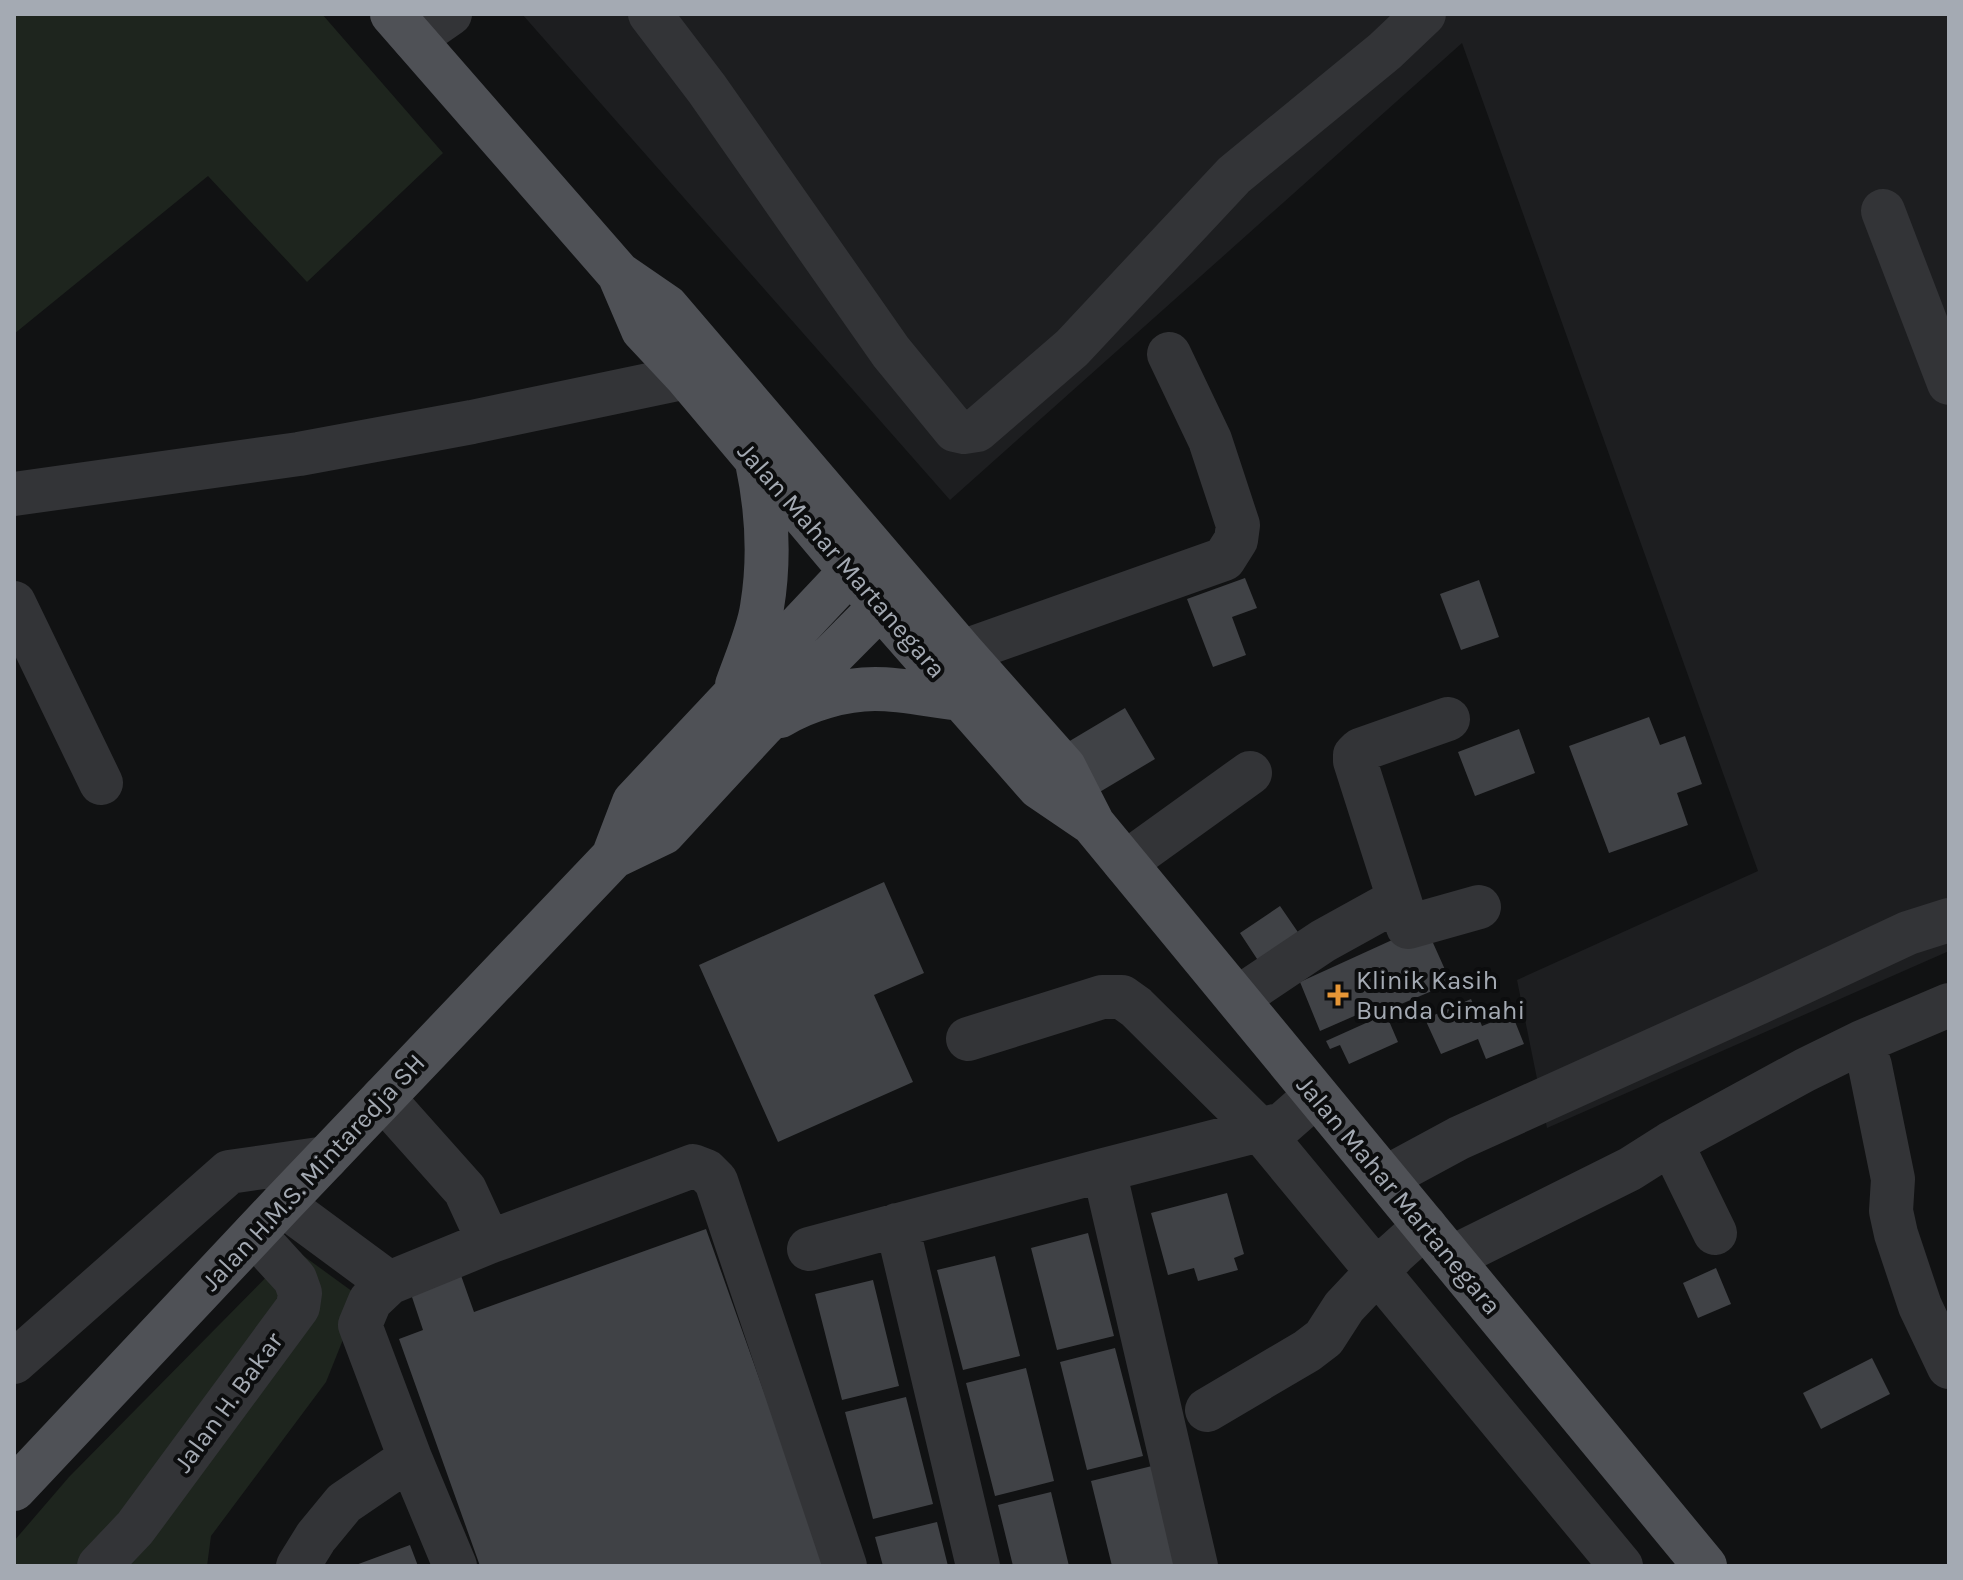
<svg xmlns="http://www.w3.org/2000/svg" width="1963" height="1580" font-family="Karla,sans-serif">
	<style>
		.built { fill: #1d1e20 }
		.green { fill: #1e251e }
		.building { fill: #404246 }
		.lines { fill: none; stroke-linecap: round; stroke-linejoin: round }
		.minor { stroke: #333437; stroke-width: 44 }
		.major { stroke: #4f5156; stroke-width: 44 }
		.poi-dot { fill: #e69636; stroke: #0c0d0e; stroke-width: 3 }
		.labels { text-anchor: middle; stroke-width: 8; stroke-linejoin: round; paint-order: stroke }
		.street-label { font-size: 26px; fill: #a4aab3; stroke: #0c0d0e }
		.poi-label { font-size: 26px; fill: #a4aab3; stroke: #0c0d0e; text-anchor: start }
	</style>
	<rect width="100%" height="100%" fill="#111213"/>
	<path class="built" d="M522,14H1949V951L1547,1128L1517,980L1758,871L1462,43L950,500Z"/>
	<path class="green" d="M14,14H322L443,153L307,282L208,176L14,334Z
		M294,1249L360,1297L326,1382L211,1536L207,1566H14V1541L69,1477Z"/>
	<path class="building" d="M1245,578L1257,608L1232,617L1246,655L1213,667L1187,599Z
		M1479,580L1499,637L1461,650L1440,594Z
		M1125,708L1155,759L1098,793L1068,742Z
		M1649,717L1660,745L1685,736L1702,784L1677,793L1688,825L1609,853L1569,746Z
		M1519,729L1535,773L1475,796L1458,752Z
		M884,882L924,973L874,995L913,1082L778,1142L699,965Z
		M1280,906L1304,941L1263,968L1240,933Z
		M1425,925L1451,983L1394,1007L1368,1010L1320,1031L1300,982Z
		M1471,999L1482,1026L1512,1014L1524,1044L1486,1059L1478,1039L1441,1054L1425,1019Z
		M1386,1014L1398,1042L1349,1064L1340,1045L1330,1049L1326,1041Z
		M1227,1193L1244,1254L1234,1258L1238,1270L1198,1281L1194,1268L1168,1275L1151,1213Z
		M706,1229L826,1566H480L399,1339L423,1330L408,1285L458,1267L474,1312Z
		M1088,1233L1114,1336L1057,1350L1031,1248Z
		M995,1256L1020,1356L963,1370L937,1270Z
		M1716,1268L1731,1304L1698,1318L1683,1283Z
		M873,1280L899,1386L842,1400L815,1294Z
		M1115,1348L1143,1456L1087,1470L1060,1362Z
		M1872,1358L1890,1394L1821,1429L1803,1393Z
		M1026,1368L1054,1481L995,1496L966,1383Z
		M906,1397L933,1504L873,1519L845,1412Z
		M1152,1466L1177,1566H1112L1091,1481Z
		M1051,1492L1069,1566H1013L998,1505Z
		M937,1522L948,1566H883L875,1537Z
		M410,1545L418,1566H353Z"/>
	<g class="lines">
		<path class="minor" d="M650,14L707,89L891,352L955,430L964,432L977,430L1072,348L1234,175L1385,51L1424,14
			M414,39L450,14
			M1883,211L1949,383
			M14,494L299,454L472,422L687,377
			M14,603L101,783
			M962,652L1224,559L1236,540L1238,525L1210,440L1169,354
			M1448,719L1360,750L1355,755V761L1408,927L1479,907
			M1125,863L1250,773
			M1238,998L1323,941L1399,899
			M968,1039L1102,997H1122L1136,1007L1261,1131L1621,1566
			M1862,1042L1870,1066L1893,1179L1891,1211L1896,1234L1920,1306L1949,1367
			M383,1098L465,1190L489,1242
			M1671,1143L1715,1233
			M1104,1170L1196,1566
			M1385,1178L1459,1138L1758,1003L1908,933L1949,920
			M282,1204L389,1283
			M897,1225L978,1566
			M809,1249L1104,1170L1283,1124L1316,1095
			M1451,1258L1630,1169L1671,1143L1805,1070L1862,1042L1949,1005
			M14,1362L229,1172L326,1158
			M1207,1410L1307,1351L1324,1338L1344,1307L1395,1253L1425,1226
			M99,1566L135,1528L298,1307L300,1293L295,1279L254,1234
			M298,1566L316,1537L344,1503L410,1458
			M455,1566L410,1458L360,1325L370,1301L389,1283L489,1242L693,1166L706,1171L716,1181L845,1566"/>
		<path class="major" d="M392,14L619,274L667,307L962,652L1064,767L1093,824L1705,1566
			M619,274L643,330L687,377L880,606L1039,787L1089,821
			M737,685C745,662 759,630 762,607C770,559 767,509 757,462
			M780,716C806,700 844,689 875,689C904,689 933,696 962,699
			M613,857L634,802L851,571L873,550
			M14,1489L282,1204L613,857L663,833L761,727L903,584"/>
	</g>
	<path class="poi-dot" d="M1334 983h8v8h8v8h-8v8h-8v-8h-8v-8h8z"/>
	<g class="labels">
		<g class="street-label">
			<text transform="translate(842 560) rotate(49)" y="9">Jalan Mahar Martanegara</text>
			<text transform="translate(313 1172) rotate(-47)" y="9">Jalan H.M.S. Mintaredja SH</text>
			<text transform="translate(1399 1195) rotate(50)" y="9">Jalan Mahar Martanegara</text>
			<text transform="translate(228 1402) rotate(-54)" y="9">Jalan H. Bakar</text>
		</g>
		<g class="poi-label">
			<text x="1356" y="989">Klinik Kasih<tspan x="1356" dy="30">Bunda Cimahi</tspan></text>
		</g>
	</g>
	<rect width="1963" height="1580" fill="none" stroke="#a4aab3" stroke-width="32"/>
</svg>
